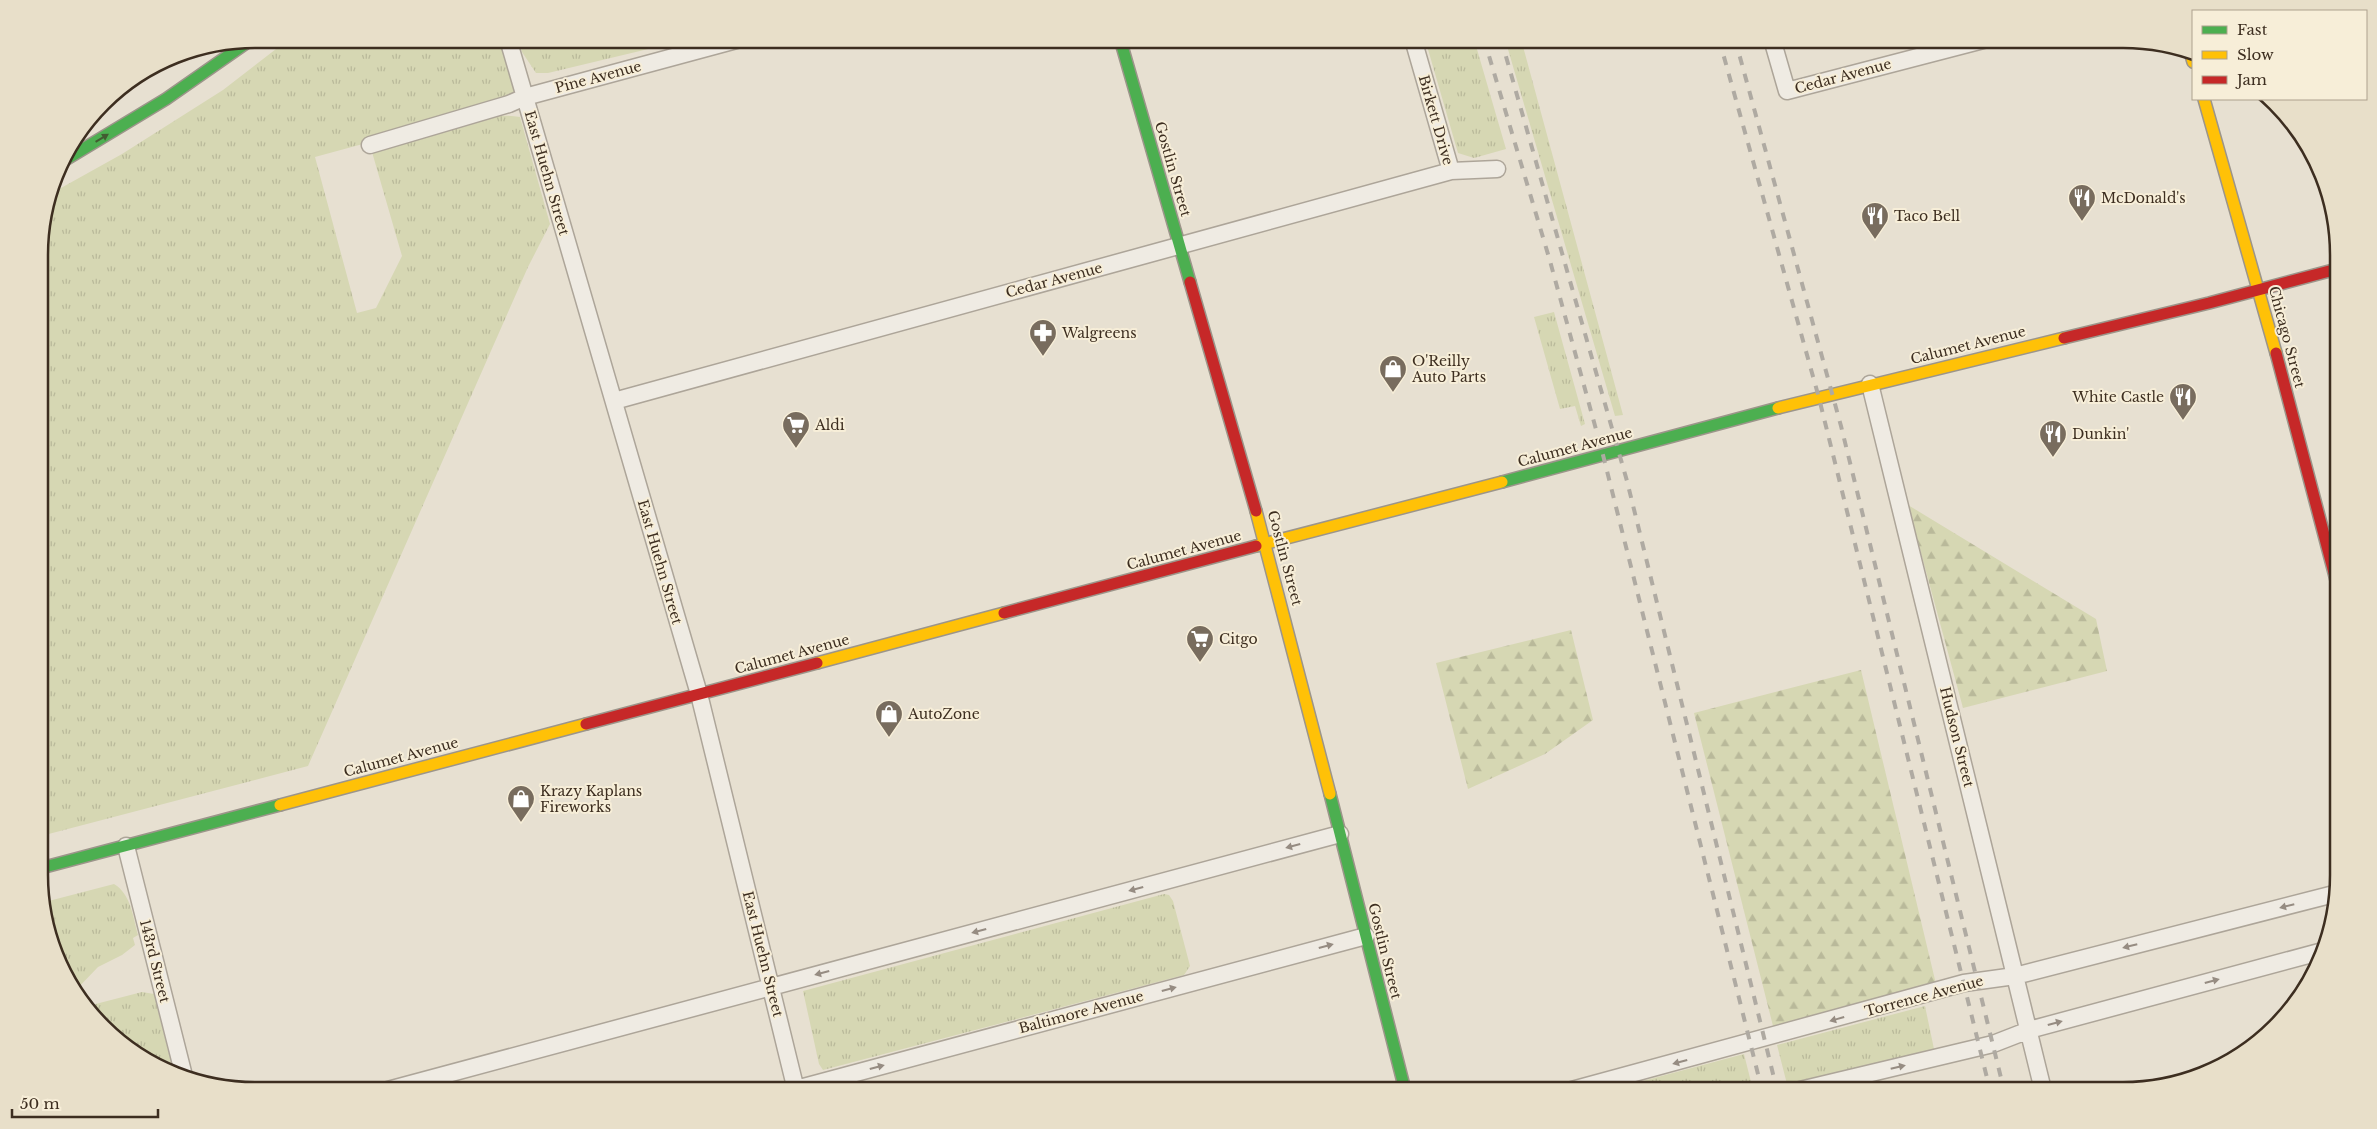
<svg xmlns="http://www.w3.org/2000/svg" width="2377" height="1129" font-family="'Libre Baskerville',serif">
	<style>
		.grass { fill: url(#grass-tufts) }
		.forest { fill: url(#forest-firs) }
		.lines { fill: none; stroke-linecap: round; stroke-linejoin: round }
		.street-casing { stroke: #ada599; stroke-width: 19 }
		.fast-casing { stroke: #9c958a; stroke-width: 14 }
		.slow-casing { stroke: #9c958a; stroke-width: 14 }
		.jam-casing { stroke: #9c958a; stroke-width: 14 }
		.street { stroke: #efebe3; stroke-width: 16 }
		.fast { stroke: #4caf50; stroke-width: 11 }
		.slow { stroke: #ffc107; stroke-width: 11 }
		.jam { stroke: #c62828; stroke-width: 11 }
		.rail { stroke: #afaaa2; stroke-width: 4; stroke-dasharray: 9 9; stroke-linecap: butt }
		.oneway { fill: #425b31 }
		.oneway2 { fill: #968c82 }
		.labels { text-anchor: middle; stroke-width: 4; stroke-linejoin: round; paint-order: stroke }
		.street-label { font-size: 14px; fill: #3d2e20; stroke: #f7eed8 }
		.poi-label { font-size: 14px; fill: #3d2e20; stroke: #f7eed8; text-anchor: start }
		.rim { fill: none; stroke: #3d2e20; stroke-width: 2.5 }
	</style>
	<defs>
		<pattern id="grass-tufts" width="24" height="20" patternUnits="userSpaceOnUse" patternTransform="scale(1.25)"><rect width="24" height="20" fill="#d6d7b3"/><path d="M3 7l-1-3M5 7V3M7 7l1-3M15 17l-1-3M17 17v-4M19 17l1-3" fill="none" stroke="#b9b99a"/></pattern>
		<pattern id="forest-firs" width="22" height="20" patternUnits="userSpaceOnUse" patternTransform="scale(1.25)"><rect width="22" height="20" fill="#d6d7b3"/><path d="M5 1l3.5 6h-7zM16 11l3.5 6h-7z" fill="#b9b99a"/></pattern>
	</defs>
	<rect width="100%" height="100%" fill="#e7e0d1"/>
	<path class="grass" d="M289,39H500L521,101L315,157L357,313L376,308L402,256L372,152C414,138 476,109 520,117L550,224L528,267L308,766L41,836L39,240L52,193L122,154L223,90Z
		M518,39H690L548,73H536L522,52Z
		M1425,39H1474L1506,149L1474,158L1458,153Z
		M1505,39H1521L1623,415L1615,416Z
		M1554,312L1585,424L1581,426L1575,406L1560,409L1534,317Z
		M114,884C131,894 133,917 138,935L133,938L135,945L122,955L98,967L75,991L55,957L41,903Z
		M1164,894L1169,895L1173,901L1190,966L1184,975L823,1070L819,1064L803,991Z
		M142,992L154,994L174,1074L123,1046L84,1007Z
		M1925,1006L1934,1049L1788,1088L1777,1045Z
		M1744,1054L1753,1090H1609Z"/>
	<path class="forest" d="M1908,505L2096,619L2107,671L1963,708Z
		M1571,630L1593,720L1545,754L1468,789L1436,663Z
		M1861,670L1936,984L1773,1026L1694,713Z"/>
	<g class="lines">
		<defs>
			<path id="street" d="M508,39L699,694L796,1090
				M1413,39L1451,171
				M1772,39L1787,91L1987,39
				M370,145L509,104L525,97L740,39
				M1870,384L2043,1090
				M614,401L1451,171L1497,169
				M126,846L184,1076
				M796,1089L1366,936
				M388,1090L1340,834
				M1572,1090L1964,983L2015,976L2334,894
				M1800,1090L1993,1044L2029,1030L2323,951"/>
			<path id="fast" d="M1120,39L1190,282
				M60,163L166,99L252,39
				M1502,482L1778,408
				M1330,794L1405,1090
				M41,868L280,805"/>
			<path id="slow" d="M2190,52L2193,62
				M2204,99L2276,353
				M1778,408L2064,338
				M1256,511L1330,794
				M1256,546L1502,482
				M817,663L1004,613
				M280,805L586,724"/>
			<path id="jam" d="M1190,282L1256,511
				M2064,338L2209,303L2337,269
				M2276,353L2337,584
				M1004,613L1256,546
				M586,724L817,663"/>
		</defs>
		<use href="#street" class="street-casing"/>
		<use href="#fast" class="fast-casing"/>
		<use href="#slow" class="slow-casing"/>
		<use href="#jam" class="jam-casing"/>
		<use href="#street" class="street"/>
		<use href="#fast" class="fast"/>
		<use href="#slow" class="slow"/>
		<use href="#jam" class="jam"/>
		<path class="rail" d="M1484,39L1550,261L1603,455L1762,1090
			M1501,39L1627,481L1777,1090
			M1719,39L1819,398L1990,1090
			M1735,39L1841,426L2004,1090"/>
	</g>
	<defs><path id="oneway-solid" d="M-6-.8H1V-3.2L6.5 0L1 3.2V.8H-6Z" transform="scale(1.25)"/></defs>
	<use class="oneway" href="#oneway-solid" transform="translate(102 138) rotate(-31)"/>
	<g class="oneway2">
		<use href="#oneway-solid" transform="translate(1293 846) rotate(165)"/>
		<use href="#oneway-solid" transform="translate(1136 889) rotate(165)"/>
		<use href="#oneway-solid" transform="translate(2287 906) rotate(166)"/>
		<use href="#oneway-solid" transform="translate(979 931) rotate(165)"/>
		<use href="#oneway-solid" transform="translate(1326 946) rotate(-15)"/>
		<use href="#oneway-solid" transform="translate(2130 946) rotate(166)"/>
		<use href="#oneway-solid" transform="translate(822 973) rotate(165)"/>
		<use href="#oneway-solid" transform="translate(2212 981) rotate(-15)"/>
		<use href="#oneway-solid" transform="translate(1169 989) rotate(-15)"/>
		<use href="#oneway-solid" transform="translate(1837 1019) rotate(164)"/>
		<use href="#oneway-solid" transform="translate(2055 1023) rotate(-15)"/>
		<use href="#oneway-solid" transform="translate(1680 1062) rotate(165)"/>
		<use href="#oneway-solid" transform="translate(877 1067) rotate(-15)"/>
		<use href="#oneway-solid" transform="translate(1898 1067) rotate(-13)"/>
	</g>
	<defs>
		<symbol id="restaurant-pin" viewBox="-11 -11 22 30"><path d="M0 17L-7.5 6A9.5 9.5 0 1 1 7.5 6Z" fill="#786c5e" stroke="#f7eed8"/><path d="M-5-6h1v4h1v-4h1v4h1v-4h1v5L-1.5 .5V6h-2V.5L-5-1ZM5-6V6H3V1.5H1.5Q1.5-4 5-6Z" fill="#fff"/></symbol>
		<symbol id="pharmacy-pin" viewBox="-11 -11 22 30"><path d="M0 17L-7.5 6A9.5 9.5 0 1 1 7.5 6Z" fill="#786c5e" stroke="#f7eed8"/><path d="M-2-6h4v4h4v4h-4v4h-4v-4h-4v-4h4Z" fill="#fff"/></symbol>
		<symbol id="shop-pin" viewBox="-11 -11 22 30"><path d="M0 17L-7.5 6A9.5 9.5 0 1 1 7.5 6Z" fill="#786c5e" stroke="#f7eed8"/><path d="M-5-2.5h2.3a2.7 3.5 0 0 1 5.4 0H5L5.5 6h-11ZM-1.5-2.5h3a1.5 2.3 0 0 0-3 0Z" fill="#fff"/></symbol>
		<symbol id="supermarket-pin" viewBox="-11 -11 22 30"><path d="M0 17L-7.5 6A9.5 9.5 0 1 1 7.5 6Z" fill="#786c5e" stroke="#f7eed8"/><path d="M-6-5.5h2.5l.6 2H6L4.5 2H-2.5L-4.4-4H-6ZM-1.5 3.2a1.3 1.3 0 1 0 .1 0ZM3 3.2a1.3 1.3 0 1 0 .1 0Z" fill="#fff"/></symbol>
	</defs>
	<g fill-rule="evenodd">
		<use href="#restaurant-pin" x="2066" y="182" width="32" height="43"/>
		<use href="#restaurant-pin" x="1859" y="200" width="32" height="43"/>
		<use href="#pharmacy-pin" x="1027" y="317" width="32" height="43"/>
		<use href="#shop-pin" x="1377" y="353" width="32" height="43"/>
		<use href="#restaurant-pin" x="2167" y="381" width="32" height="43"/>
		<use href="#supermarket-pin" x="780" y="409" width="32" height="43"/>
		<use href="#restaurant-pin" x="2037" y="418" width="32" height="43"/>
		<use href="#supermarket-pin" x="1184" y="623" width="32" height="43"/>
		<use href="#shop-pin" x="873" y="698" width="32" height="43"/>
		<use href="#shop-pin" x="505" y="783" width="32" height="43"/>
	</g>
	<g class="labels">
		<g class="street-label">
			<text transform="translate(1843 76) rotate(-15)" y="5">Cedar Avenue</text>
			<text transform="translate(598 77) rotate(-15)" y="5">Pine Avenue</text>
			<text transform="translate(1436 120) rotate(74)" y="5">Birkett Drive</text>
			<text transform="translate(1173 169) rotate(74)" y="5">Gostlin Street</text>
			<text transform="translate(547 173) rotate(74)" y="5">East Huehn Street</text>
			<text transform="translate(1054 280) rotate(-15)" y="5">Cedar Avenue</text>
			<text transform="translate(2287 337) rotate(75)" y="5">Chicago Street</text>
			<text transform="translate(1968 345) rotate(-14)" y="5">Calumet Avenue</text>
			<text transform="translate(1575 447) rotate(-15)" y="5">Calumet Avenue</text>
			<text transform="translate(1184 550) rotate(-15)" y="5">Calumet Avenue</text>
			<text transform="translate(1285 558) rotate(75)" y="5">Gostlin Street</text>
			<text transform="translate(660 562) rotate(74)" y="5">East Huehn Street</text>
			<text transform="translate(792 654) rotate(-15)" y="5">Calumet Avenue</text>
			<text transform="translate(1957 737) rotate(76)" y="5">Hudson Street</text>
			<text transform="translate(401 757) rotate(-15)" y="5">Calumet Avenue</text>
			<text transform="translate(1385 951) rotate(76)" y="5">Gostlin Street</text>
			<text transform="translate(763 954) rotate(76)" y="5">East Huehn Street</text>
			<text transform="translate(155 961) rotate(76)" y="5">143rd Street</text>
			<text transform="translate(1924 996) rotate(-15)" y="5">Torrence Avenue</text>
			<text transform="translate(1081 1012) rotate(-15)" y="5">Baltimore Avenue</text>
		</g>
		<g class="poi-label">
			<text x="2101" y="203">McDonald's</text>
			<text x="1894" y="221">Taco Bell</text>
			<text x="1062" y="338">Walgreens</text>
			<text x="1412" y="366">O'Reilly<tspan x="1412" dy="16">Auto Parts</tspan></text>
			<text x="2164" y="402" text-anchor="end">White Castle</text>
			<text x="815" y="430">Aldi</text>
			<text x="2072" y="439">Dunkin'</text>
			<text x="1219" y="644">Citgo</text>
			<text x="908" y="719">AutoZone</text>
			<text x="540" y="796">Krazy Kaplans<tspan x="540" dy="16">Fireworks</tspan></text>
		</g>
	</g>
	<path d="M0 0H2377V1129H0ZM255 48H2123A207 207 0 0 1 2330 255V875A207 207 0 0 1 2123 1082H255A207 207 0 0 1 48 875V255A207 207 0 0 1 255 48Z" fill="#e8dfc9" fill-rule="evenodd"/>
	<path class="rim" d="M255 48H2123A207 207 0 0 1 2330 255V875A207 207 0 0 1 2123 1082H255A207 207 0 0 1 48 875V255A207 207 0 0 1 255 48Z"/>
	<rect x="2192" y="10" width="175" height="90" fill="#f7eed8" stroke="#ada18e"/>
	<rect x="2202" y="26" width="25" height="8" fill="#4caf50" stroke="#ada18e"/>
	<text x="2237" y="35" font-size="15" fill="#3d2e20">Fast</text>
	<rect x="2202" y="51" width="25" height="8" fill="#ffc107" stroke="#ada18e"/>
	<text x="2237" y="60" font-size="15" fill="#3d2e20">Slow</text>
	<rect x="2202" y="76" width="25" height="8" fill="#c62828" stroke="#ada18e"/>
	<text x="2237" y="85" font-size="15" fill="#3d2e20">Jam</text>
	<path d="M12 1109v8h146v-8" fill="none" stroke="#3d2e20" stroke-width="2.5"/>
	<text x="20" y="1109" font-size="15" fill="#3d2e20" stroke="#f7eed8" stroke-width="4" paint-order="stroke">50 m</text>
</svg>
